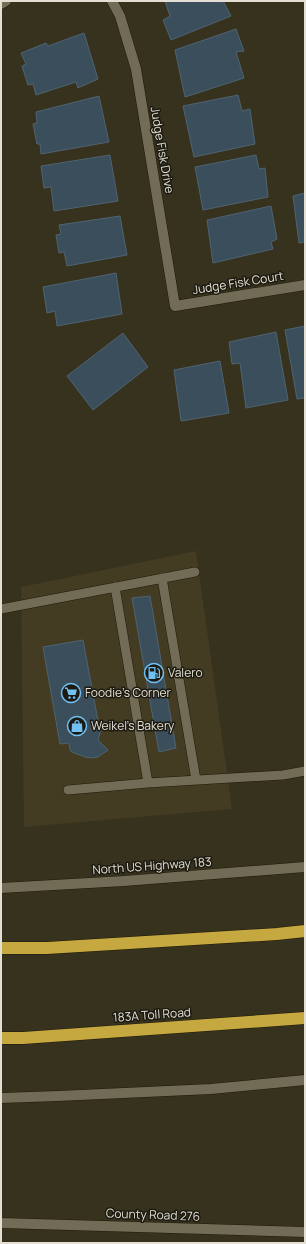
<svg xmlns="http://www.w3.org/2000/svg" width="306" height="1244" font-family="Manrope,sans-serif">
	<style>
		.built { fill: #433b22 }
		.building { fill: #3a4e5b; stroke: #4f6371 }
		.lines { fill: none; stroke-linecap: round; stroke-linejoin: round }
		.lane-casing { stroke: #1f1907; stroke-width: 10 }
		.street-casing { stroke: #1f1907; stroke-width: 11 }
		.secondary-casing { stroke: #1f1907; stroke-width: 11 }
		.highway-casing { stroke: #1f1907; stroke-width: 13 }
		.lane { stroke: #726b56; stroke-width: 9 }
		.street { stroke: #726b56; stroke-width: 10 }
		.secondary { stroke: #726b56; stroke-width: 10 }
		.highway { stroke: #c5a840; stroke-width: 12 }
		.labels { text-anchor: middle; stroke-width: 3; stroke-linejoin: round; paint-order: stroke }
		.street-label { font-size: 12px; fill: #e3dfd3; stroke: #1c1a11 }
		.poi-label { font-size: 12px; fill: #e3dfd3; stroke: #1c1a11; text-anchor: start }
	</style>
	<rect width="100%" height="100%" fill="#37321e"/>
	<path class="built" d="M196,551L232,809L24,827L21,587Z"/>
	<path class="building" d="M165,1H223L231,16L171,40L163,20L170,16Z
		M236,29L244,51L236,52L244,78L185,97L175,50Z
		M84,33L98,79L78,88L76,82L36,95L33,84L28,85L22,66L26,64L21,53L46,43L48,46Z
		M238,95L242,111L250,109L255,144L194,157L183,106Z
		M99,96L109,142L41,154L40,144H37L33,124L37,123L36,112Z
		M110,155L118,201L54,211L51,187L44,188L41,166Z
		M256,155L259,169L265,168L268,197L203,210L195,167Z
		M305,193V242L299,243L293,196Z
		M271,206L277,239L271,242L273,249L213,263L207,220Z
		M120,216L127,255L67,266L64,252L59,253L56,235L61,234L59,225Z
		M116,273L122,314L57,326L55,311L47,313L43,287Z
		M305,326V398L297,399L285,330Z
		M276,332L288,400L246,408L240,363L232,364L229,342Z
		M123,333L148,367L93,410L67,376Z
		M220,361L229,413L181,421L174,370Z
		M150,596L176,748L159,752L132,598Z
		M83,640L99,726H101V730L98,740L108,750L98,757L92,758L85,757L72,752L70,750L69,743L60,744L43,647Z"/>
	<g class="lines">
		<defs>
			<path id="lane" d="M162,578L196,780
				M115,587L148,783
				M1,609L195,572
				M68,790L148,783L283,775L305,771"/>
			<path id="street" d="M112,1L120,16L136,69L175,306L305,285
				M1,4L6,1
				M1,1223L305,1232"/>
			<path id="secondary" d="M1,888L124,881L305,867
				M1,1098L58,1096L211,1089L305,1080"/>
			<path id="highway" d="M1,948H47L277,934L305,931
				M1,1038H23L305,1018"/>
		</defs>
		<use href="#lane" class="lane-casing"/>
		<use href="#street" class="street-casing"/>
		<use href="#secondary" class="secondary-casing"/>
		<use href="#highway" class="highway-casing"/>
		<use href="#lane" class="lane"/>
		<use href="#street" class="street"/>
		<use href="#secondary" class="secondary"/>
		<use href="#highway" class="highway"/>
	</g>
	<defs>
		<symbol id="fuel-ring" viewBox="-11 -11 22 22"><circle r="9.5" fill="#1c1a11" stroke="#71c1f5" stroke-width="1.5"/><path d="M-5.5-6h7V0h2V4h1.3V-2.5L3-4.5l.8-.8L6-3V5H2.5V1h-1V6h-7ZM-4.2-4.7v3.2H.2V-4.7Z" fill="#71c1f5"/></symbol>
		<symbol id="supermarket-ring" viewBox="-11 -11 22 22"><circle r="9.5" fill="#1c1a11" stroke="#71c1f5" stroke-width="1.5"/><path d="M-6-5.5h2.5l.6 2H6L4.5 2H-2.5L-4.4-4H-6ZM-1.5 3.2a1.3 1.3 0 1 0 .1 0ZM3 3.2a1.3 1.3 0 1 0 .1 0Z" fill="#71c1f5"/></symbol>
		<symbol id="shop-ring" viewBox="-11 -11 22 22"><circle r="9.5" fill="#1c1a11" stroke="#71c1f5" stroke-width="1.5"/><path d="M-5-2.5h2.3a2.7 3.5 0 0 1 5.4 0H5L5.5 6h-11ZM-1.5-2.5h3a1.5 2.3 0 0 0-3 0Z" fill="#71c1f5"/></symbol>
	</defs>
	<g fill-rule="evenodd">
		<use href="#fuel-ring" x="143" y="662" width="22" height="22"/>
		<use href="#supermarket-ring" x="60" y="682" width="22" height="22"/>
		<use href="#shop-ring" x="66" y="715" width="22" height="22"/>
	</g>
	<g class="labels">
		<g class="street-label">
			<text transform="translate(162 150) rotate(80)" y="4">Judge Fisk Drive</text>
			<text transform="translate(238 283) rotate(-9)" y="4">Judge Fisk Court</text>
			<text transform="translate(152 866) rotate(-4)" y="4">North US Highway 183</text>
			<text transform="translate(152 1015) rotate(-4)" y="4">183A Toll Road</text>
			<text transform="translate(153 1215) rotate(2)" y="4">County Road 276</text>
		</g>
		<g class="poi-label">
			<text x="168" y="677">Valero</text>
			<text x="85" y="697">Foodie’s Corner</text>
			<text x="91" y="730">Weikel’s Bakery</text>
		</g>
	</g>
	<rect width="306" height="1244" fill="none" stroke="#e3dfd3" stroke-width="4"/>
</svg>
